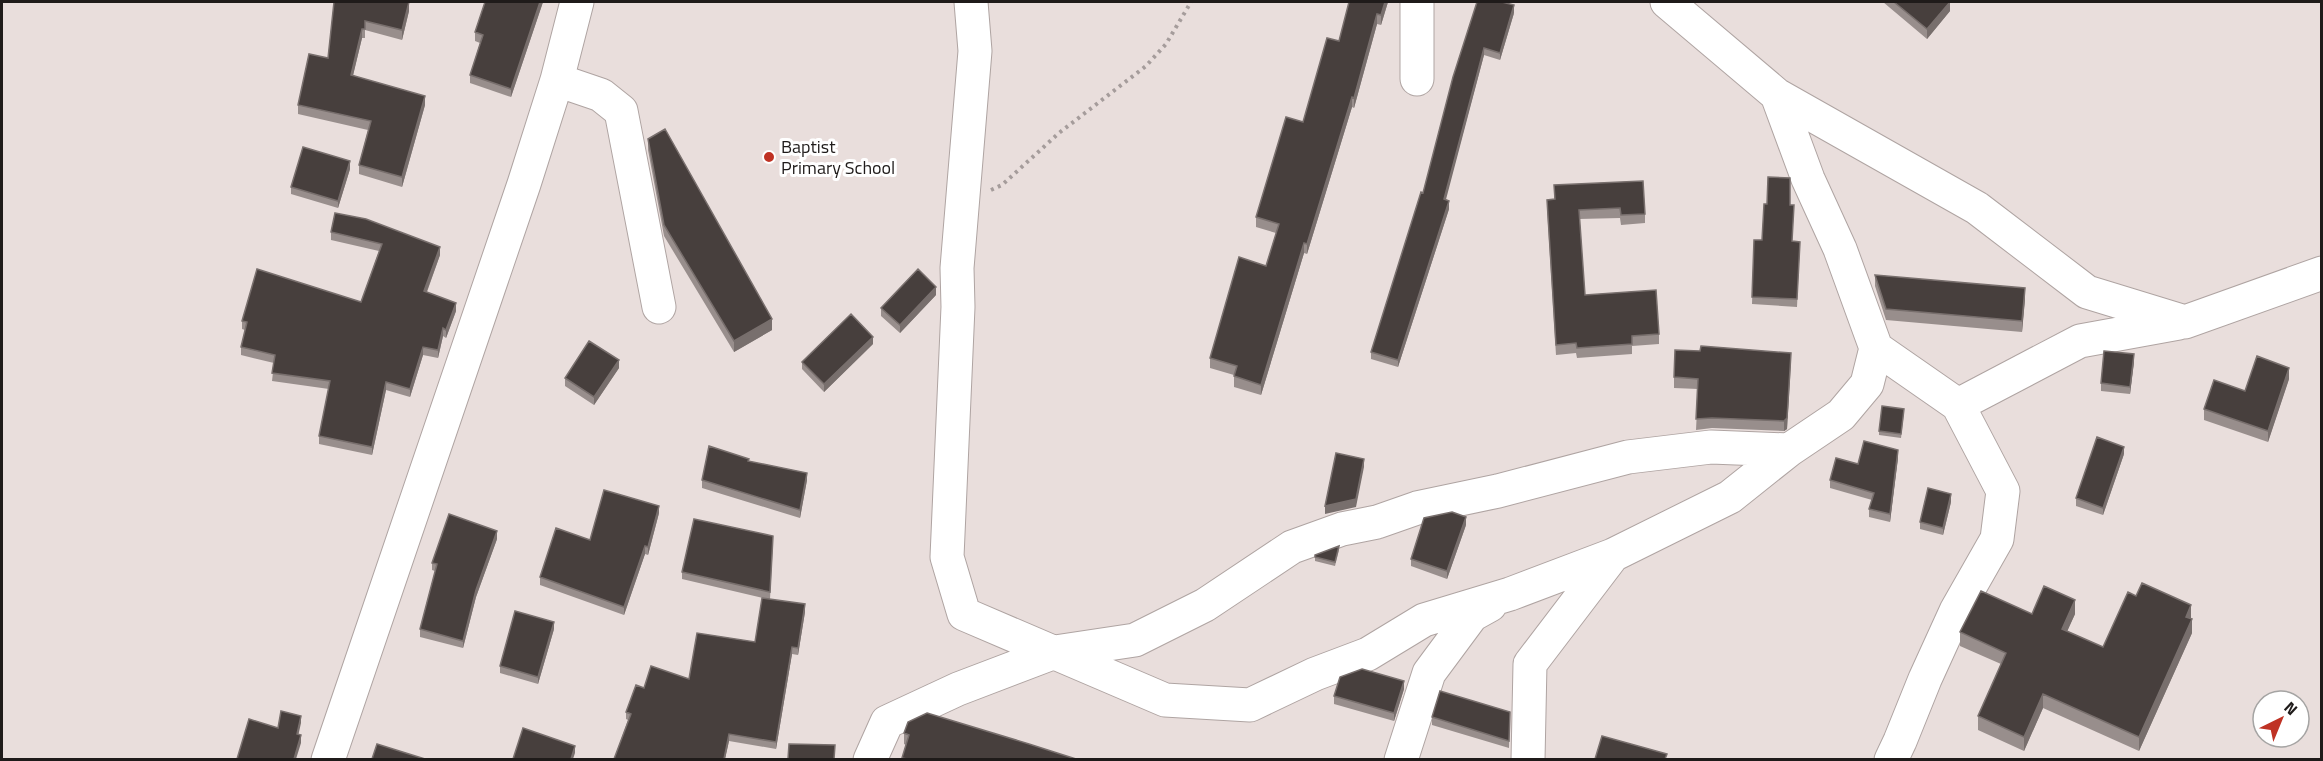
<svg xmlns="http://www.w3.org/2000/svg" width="2323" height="761" font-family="'Titillium Web',sans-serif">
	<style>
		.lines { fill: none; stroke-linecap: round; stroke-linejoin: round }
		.minor-casing { stroke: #afa4a2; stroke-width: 35 }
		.path { stroke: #a59c9b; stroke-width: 4; stroke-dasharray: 3 4.5; stroke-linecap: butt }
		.minor { stroke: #fff; stroke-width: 33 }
		.wall { fill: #988e8c }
		.shaded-wall { fill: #786f6d }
		.building { fill: #473f3d; stroke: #786f6d; stroke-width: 1.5 }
		.poi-dot { fill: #bf3224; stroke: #fff; stroke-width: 2 }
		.labels { text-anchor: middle; stroke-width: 6; stroke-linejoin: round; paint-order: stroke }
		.poi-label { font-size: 18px; fill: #1f1b1a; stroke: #fff; text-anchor: start }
	</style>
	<rect width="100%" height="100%" fill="#e9dedc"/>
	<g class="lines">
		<defs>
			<path id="minor" d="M971,2L975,51L957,268L958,307L947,557L964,614L1165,700L1250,705L1315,674L1368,654L1424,620L1510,594L1613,555L1730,497L1789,450
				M1667,2L1777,95L1977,208L2087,292L2185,322L2322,273
				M1417,79V2
				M557,80L601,95L621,111L659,307
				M1876,348L1958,405L2003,491L1997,539L1956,611L1925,679L1900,741L1891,760
				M1958,405L2080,341L2179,323
				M328,760L524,184L557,80L577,2
				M870,760L887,722L958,689L1055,652L1135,640L1205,605L1292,547L1342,529L1377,522L1417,508L1498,491L1628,457L1711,447L1789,450L1841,415L1867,384L1876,348L1840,249L1808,179L1777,95
				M1401,760L1429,673L1472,615L1490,605
				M1528,760L1530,664L1613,555"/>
		</defs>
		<use href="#minor" class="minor-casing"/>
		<path class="path" d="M991,190L1002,185L1059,133L1146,66L1166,44L1191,2"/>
		<use href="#minor" class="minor"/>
	</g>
	<path class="wall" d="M334,2L409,11L402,40L365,30V38H362L353,75L425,105L402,187L359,174V165L368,130L298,114V105L328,58Z
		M543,2L511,97L470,83V75L480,43L475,41V32Z
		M1349,2H1388L1381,25L1377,24L1354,108L1352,107L1307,254L1304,253L1261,395L1234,387V375L1210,368V358L1266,266L1276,233L1256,227V217L1303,122L1339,41Z
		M1883,2H1950V11L1927,39Z
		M1514,13L1500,60L1484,55L1445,200L1449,209L1398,367L1371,359V352L1423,193L1453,77Z
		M648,139L772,330L734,352L664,236L648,150Z
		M350,169L338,208L291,194V187Z
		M1554,185L1645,214V223L1621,225L1620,218L1579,219L1585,295L1659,334V344L1632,346V354L1577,358L1576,353L1556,355L1547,209V200L1554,199Z
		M1790,205L1792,241L1800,242L1797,307L1752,304L1754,240H1762Z
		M331,232L440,255L427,292L456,311L446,338L443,336L438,358L423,355L410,397L386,390L372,455L319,444V436L329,389L272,381L274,363L241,355V347L245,330L242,329V321L361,302L379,251L331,240Z
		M1875,275L2025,299L2022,332L1886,320L1875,286Z
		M936,295L900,333L881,316V308Z
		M873,344L824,392L802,369V362Z
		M2134,362L2130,394L2101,391V383Z
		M1791,363L1787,429L1784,431L1712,428L1696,430L1698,389L1674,388V377Z
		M619,368L594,405L565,386V378Z
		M2289,379L2268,442L2204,420V409L2245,391Z
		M1904,413L1901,438L1879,435V431Z
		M2124,454L2103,515L2076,506V498Z
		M1898,458L1890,522L1869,517V509L1872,500L1830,488V480L1858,464Z
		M702,480H807L800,518L702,488Z
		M1951,502L1943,535L1920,529V522Z
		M659,513L648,555L645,554L624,615L540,585V577L590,540Z
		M1466,525L1447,579L1411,566V559Z
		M497,539L476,597L463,648L420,637V629L435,571L432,570V563Z
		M773,544L770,599L805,612L798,655L792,654L776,749L729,741L725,759H614L628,720L626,719V712L644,688L689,679L755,642L763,598L682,579V572Z
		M1339,550L1335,566L1315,561V557Z
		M2032,614H2075L2067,631L2103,647L2191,619L2192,633L2139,751L2043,708L2024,751L1978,730V716L2001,664L1960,646V632Z
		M554,629L538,684L500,673V666Z
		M1404,689L1394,721L1334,704V696Z
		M1510,712L1509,748L1432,725V717Z
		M904,733L1076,759H902L906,745L904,744Z"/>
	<path class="shaded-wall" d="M409,2V11L402,40V30Z
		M540,2H543L511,97V89Z
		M1385,2H1388L1381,25V15Z
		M1950,2V11L1927,39V29Z
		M1514,5V13L1500,60V53Z
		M1377,14V24L1354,108V98Z
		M362,29V38L351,84V75Z
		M1484,48V55L1444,207V199Z
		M425,96V105L402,187V177Z
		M1352,97V107L1307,254V244Z
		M350,161V169L338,208V201Z
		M1449,201V209L1398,367V360Z
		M1304,243V253L1261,395V385Z
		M440,247V255L424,299V291Z
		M936,287V295L900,333V325Z
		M2025,288V299L2022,332V321Z
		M456,303V311L446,338V330Z
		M772,319V330L734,352V341Z
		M443,328V336L438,358V350Z
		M873,337V344L824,392V384Z
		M423,347V355L410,397V389Z
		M1791,353L1787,429L1784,431V421Z
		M2134,354V362L2130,394V387Z
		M619,360V368L594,405V397Z
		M2289,368V379L2268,442V431Z
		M386,382V390L372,455V447Z
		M2124,447V454L2103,515V508Z
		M1898,450V458L1890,522V514Z
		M1364,459V467L1356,507L1325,514V506Z
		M807,473V480L800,518V510Z
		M1951,494V502L1943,535V528Z
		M659,506V513L648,555V547Z
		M1466,517V525L1447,579V571Z
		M497,531V539L476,597L463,648V641L476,590Z
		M645,546V554L624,615V607Z
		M2075,600V614L2062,643V629Z
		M805,604V612L798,655V648Z
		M2191,605V619L2186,617Z
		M2192,619V633L2139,751V737Z
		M554,622V629L538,684V677Z
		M792,647V654L776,749V742Z
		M1404,681V689L1394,721V713Z
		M2043,694V708L2024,751V737Z
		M301,716V723L297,741V734Z
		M729,734V741L725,759H724Z
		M301,735V743L296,759H294Z
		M575,746V753L573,759H571Z"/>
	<path class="building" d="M334,2H409L402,30L365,21V29H362L351,75L425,96L402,177L359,165L371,121L298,105L309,54L328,58Z
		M485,2H540L511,89L470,75L483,35L475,32Z
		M1349,2H1385L1381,15L1377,14L1354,98L1352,97L1307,244L1304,243L1261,385L1234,376L1237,366L1210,358L1239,257L1266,266L1279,224L1256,217L1286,117L1303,122L1327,38L1339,41Z
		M1477,2H1502L1514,5L1500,53L1484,48L1444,199L1449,201L1398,360L1371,352L1421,192L1423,193L1453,77Z
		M1894,2H1950L1927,29Z
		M665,129L772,319L734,341L664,225L648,139Z
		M303,147L350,161L338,201L291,187Z
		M1768,177L1790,178V205H1794L1792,241L1800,242L1797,299L1752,297L1754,240H1762L1764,204H1767Z
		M1643,181L1645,214L1621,215L1620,208L1579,210L1585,295L1656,290L1659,334L1632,336V344L1577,348L1576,343L1556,345L1547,200L1555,199L1554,185Z
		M335,213L366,219L440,247L424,291L456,303L446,330L443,328L438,350L423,347L410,389L386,382L372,447L319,436L330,381L272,373L275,355L241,347L247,322L242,321L257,269L361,302L382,244L331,232Z
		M918,269L936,287L900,325L881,308Z
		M1875,275L2025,288L2022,321L1886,309Z
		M851,314L873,337L824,384L802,362Z
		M589,341L619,360L594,397L565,378Z
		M1701,346L1791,353L1787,418L1784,421L1712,418L1696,419L1698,379L1674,377L1675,350L1700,351Z
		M2104,351L2134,354L2130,387L2101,383Z
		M2257,356L2289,368L2268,431L2204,409L2214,380L2245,391Z
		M1882,406L1904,409L1901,434L1879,431Z
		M2097,437L2124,447L2103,508L2076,498Z
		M1864,441L1898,450L1890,514L1869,509L1874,493L1830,480L1836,458L1858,464Z
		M709,446L749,459L748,461L807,473L800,510L702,480Z
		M1336,453L1364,459L1356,499L1325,506Z
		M1928,488L1951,494L1943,528L1920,522Z
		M604,490L659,506L648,547L645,546L624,607L540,577L556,528L590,540Z
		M1452,512L1466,517L1447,571L1411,559L1424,518Z
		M449,514L497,531L476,590L463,641L420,629L437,564L432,563Z
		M694,519L773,536L770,592L682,572Z
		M1339,546L1335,562L1315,557V555Z
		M2142,583L2191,605L2186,617L2192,619L2139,737L2043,694L2024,737L1978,716L2006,653L1960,632L1981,591L2032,614L2044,586L2075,600L2062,629L2103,647L2128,592L2136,596Z
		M762,598L805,604L798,648L792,647L776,742L729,734L724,759H614L631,714L626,712L636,685L644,688L651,666L689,679L697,633L755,642Z
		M515,611L554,622L538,677L500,666Z
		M1362,669L1404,681L1394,713L1334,696L1340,677Z
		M1440,691L1510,712L1509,741L1432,717Z
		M281,711L301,716L297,734L301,735L294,759H237L249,719L278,728Z
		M927,713L1029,744L1076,759H907L902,758L909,735L904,733L908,722Z
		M523,728L575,746L571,759H513Z
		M1602,736L1667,754L1665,759H1595Z
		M377,744L425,759H372Z
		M789,744L835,745L834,759H788Z"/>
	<circle class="poi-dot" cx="769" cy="157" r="6"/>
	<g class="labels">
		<g class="poi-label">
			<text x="781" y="153">Baptist<tspan x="781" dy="21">Primary School</tspan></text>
		</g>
	</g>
	<rect width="2323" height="761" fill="none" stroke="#1f1b1a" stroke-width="6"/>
	<g transform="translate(2281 719) rotate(43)"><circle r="28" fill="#ffffff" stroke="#a5a4a3" stroke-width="1.5"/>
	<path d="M0-4.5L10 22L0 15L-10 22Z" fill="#bf3224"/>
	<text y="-9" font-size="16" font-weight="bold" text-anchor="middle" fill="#1f1b1a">N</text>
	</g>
</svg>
